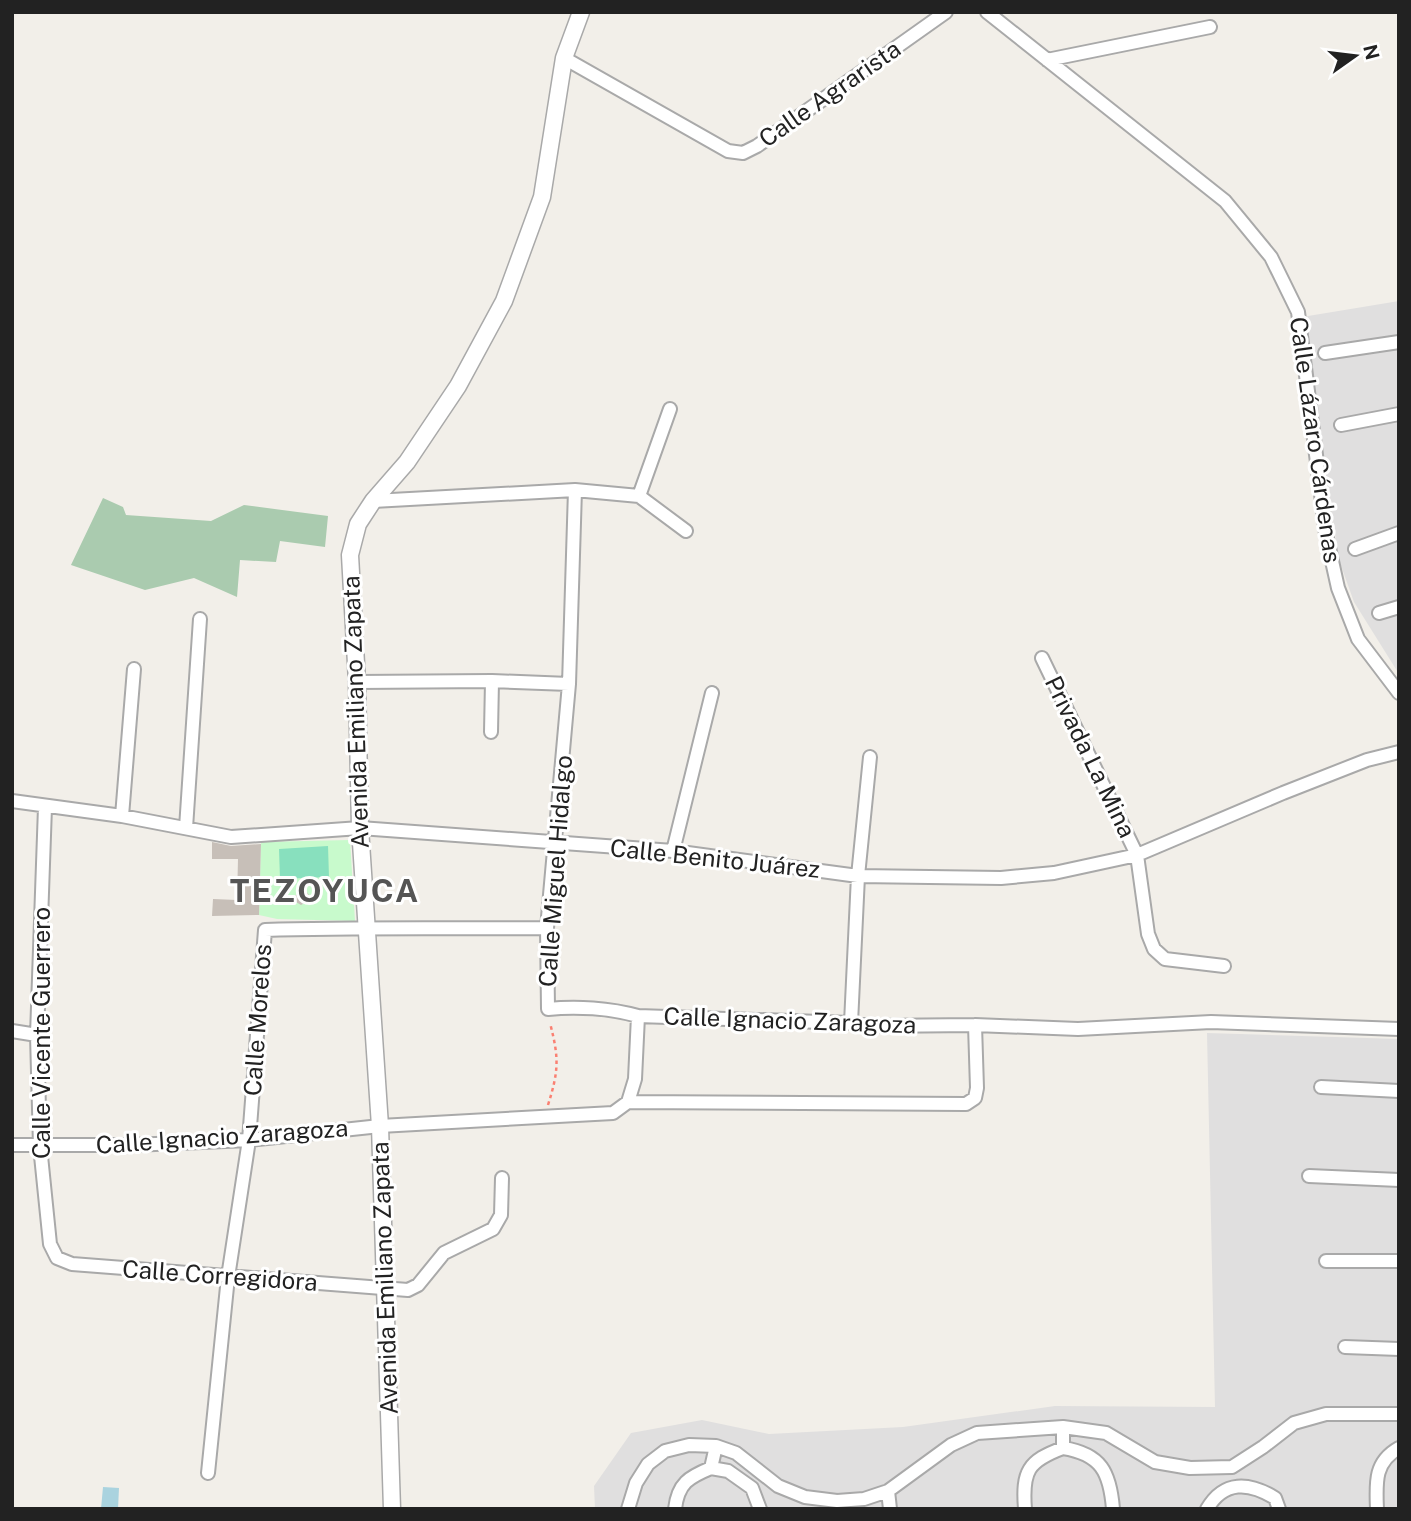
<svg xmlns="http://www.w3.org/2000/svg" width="1411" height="1521" font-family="'Public Sans',sans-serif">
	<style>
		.residential { fill: #e0dfdf }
		.cemetery { fill: #aacbaf }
		.park { fill: #c8facc }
		.pitch { fill: #88e0be }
		.water { fill: #aad3df }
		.building { fill: #c7bfb8 }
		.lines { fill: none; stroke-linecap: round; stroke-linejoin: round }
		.minor-casing { stroke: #a9a9a9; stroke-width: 16 }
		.tertiary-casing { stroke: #a9a9a9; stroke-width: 19 }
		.path { stroke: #fa8072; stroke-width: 2.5; stroke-dasharray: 3.5 3.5; stroke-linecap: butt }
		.minor { stroke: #fff; stroke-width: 12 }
		.tertiary { stroke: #fff; stroke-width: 16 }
		.labels { text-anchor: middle; stroke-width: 6; stroke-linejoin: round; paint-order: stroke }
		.street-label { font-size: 24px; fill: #222; stroke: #fff }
		.district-label { font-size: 32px; font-weight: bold; letter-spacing: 2px; fill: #555; stroke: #fff }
	</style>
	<rect width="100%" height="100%" fill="#f2efe9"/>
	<path class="residential" d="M1399,301V674L1354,602L1339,560L1302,317Z
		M1207,1033L1399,1039V1509H595L594,1486L631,1433L702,1420L769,1434L903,1427L1055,1406L1215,1407Z"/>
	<path class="cemetery" d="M103,498L123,507L126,515L211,521L244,505L328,516L325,547L280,541L276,562L240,560L237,597L194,578L145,590L71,565Z"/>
	<path class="park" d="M350,840L355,921L277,919L259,915L261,842Z"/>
	<path class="pitch" d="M328,846L329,877L280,879L279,849Z"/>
	<path class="water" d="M103,1487L119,1488L118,1509H101Z"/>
	<path class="building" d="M212,842L231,846L261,844L259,915L212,916L213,899L237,900L238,859H212Z
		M300,890L306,891L309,895L308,901L301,905L296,902L295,896Z"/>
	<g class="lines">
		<defs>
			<path id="minor" d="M987,12L1225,201L1271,257L1298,312L1326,534L1338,588L1358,639L1399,693
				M564,58L728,151L743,153L757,146L946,12
				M1047,60L1210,27
				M1325,353L1399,342
				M1341,425L1399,414
				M575,490L569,684L547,928L548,1009C576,1006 610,1008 638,1016L851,1023L871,1026L975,1025L1078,1029L1211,1022L1399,1029
				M639,496L670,409
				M373,501L575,490L639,496L686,531
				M1355,549L1399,533
				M1379,613L1399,607
				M1042,658L1137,855L1148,934L1154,949L1165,959L1224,966
				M357,682L492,681L569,684
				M491,732L492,681
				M12,801L122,816L231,837L360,828L673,851L858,876L1001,878L1054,873L1137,855L1283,793L1367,760L1399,752
				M45,807L37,1035L40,1146L50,1244L57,1258L72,1264L408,1290L418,1285L444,1253L493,1229L501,1215L502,1178
				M122,816L134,669
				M186,828L200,619
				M673,851L712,693
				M851,1023L858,876L870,757
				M12,1031L37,1035
				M1321,1087L1399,1091
				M628,1102L966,1104L975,1098L977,1088L975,1025
				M12,1145H132L249,1140L380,1126L613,1113L628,1102L635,1079L638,1016
				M1309,1176L1399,1180
				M1326,1261H1399
				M1345,1347L1399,1349
				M1063,1448C1101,1454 1110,1472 1113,1509
				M711,1468L728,1471L752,1488L760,1509
				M208,1473L228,1277L249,1140L265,930C359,927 453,929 547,928
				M888,1491L890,1509
				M628,1509L636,1483L648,1464L665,1451L689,1445L716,1446L736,1453L778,1486L805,1497L837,1501L864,1499L888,1491L951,1445L977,1433L1063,1427L1106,1433L1155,1462L1190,1468L1232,1467L1263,1447L1294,1423L1326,1414H1399
				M675,1509C678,1483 689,1477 711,1468L716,1446
				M1025,1509C1022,1471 1028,1461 1063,1448V1427
				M1207,1509C1224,1480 1249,1482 1275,1498L1279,1509
				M1377,1509C1376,1483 1374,1462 1399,1448"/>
			<path id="tertiary" d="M392,1509L380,1126L360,828L357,682L350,555L358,524L373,501L407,462L458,386L504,301L542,197L564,58L581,12"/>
		</defs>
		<use href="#minor" class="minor-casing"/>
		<use href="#tertiary" class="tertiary-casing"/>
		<path class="path" d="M548,1105C559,1070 559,1058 550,1023"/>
		<use href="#minor" class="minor"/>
		<use href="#tertiary" class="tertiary"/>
	</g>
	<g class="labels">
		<g class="street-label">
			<text transform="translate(830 94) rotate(-35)" y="8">Calle Agrarista</text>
			<text transform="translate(1315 440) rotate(82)" y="8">Calle Lázaro Cárdenas</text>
			<text transform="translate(356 712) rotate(-92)" y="8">Avenida Emiliano Zapata</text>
			<text transform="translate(1090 757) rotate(64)" y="8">Privada La Mina</text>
			<text transform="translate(715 859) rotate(6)" y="8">Calle Benito Juárez</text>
			<text transform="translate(556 871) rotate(-86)" y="8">Calle Miguel Hidalgo</text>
			<text transform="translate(258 1020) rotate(-86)" y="8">Calle Morelos</text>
			<text transform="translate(790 1021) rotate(2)" y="8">Calle Ignacio Zaragoza</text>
			<text transform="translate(42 1033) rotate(-90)" y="8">Calle Vicente Guerrero</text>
			<text transform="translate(222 1137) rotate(-4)" y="8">Calle Ignacio Zaragoza</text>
			<text transform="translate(220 1276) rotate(4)" y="8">Calle Corregidora</text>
			<text transform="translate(385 1278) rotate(-92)" y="8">Avenida Emiliano Zapata</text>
		</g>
		<g class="district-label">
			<text x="325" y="902">TEZOYUCA</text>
		</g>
	</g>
	<rect width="1411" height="1521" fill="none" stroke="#222222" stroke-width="28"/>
	<g transform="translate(1355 56) rotate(76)" stroke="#ffffff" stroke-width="5" paint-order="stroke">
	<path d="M0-5L12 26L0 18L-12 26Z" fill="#222222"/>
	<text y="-10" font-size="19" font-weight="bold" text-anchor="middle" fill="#222222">N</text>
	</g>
</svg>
